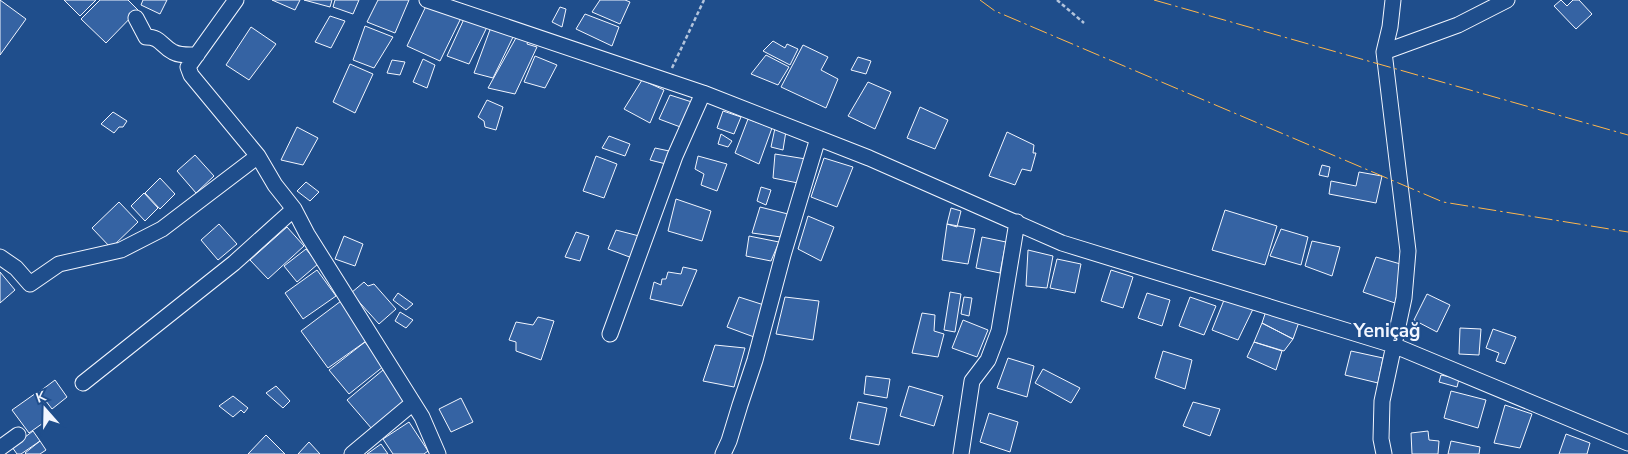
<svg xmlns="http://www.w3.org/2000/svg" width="1628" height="454" font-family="'Nunito Sans',sans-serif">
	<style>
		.building { fill: #3563a3; stroke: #f2f6ff }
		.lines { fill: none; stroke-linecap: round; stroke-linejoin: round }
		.minor-casing { stroke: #f2f6ff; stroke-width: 17 }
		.path { stroke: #b3c4dc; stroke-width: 2.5; stroke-dasharray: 4 2.5; stroke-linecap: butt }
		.minor { stroke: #1f4e8c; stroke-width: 15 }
		.power { stroke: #ffb74d; stroke-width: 1; stroke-dasharray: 18 4 2.5 4; stroke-linecap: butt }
		.labels { text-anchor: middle; stroke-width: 4; stroke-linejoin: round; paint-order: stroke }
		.quarter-label { font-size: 19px; font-weight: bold; fill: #f2f6ff; stroke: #1f4e8c }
	</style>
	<rect width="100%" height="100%" fill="#1f4e8c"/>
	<path class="building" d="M0,0L26,19L0,55Z
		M64,0H96L80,16Z
		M100,0H128L138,10L106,43L81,19Z
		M143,0H167L160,14L141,5Z
		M272,0H300L295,10Z
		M304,0H332L330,7Z
		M335,0H359L353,14L333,7Z
		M378,0H409L395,33L367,22Z
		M600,0H625L630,2L620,24L592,12Z
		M1561,0L1567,6L1573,0H1579L1592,14L1576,29L1554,6Z
		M426,6L461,18L440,61L407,46Z
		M560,7L566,9L562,27L552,22Z
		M585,14L619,27L612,46L576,29Z
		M330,16L345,21L331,48L315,42Z
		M464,19L487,27L469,64L447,56Z
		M365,26L393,37L374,68L353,60Z
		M251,27L276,44L249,80L226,65Z
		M491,27L514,35L493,78L474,73Z
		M517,36L528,40L527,44L537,47L515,94L488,88Z
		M773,41L785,48L787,44L798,49L790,65L763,51Z
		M803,45L828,57L821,70L838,79L826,108L781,87Z
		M766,55L789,67L778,85L751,74Z
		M535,56L557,65L545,88L524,82Z
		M858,57L871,61L866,74L851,70Z
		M423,59L435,65L427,88L413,82Z
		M392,60L405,62L400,75L387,73Z
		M350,64L373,74L355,113L333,102Z
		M642,80L664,90L650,123L624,109Z
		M868,82L891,92L875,129L848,116Z
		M670,95L695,103L683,128L659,119Z
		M487,100L503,107L496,130L485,127L484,121L478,117Z
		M920,107L948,120L935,149L907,138Z
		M723,111L741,117L734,134L717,128Z
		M113,112L127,121L123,127H119L114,133L101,124Z
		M748,119L772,128L759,164L735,153Z
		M297,127L318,138L303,165L281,160Z
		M775,128L786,131L783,150L771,147Z
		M1007,132L1034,145L1033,153H1036L1031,171L1022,169L1015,185L989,176Z
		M721,134L732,141L728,147L718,144Z
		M609,136L630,144L625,156L602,148Z
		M655,148L674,152L670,165L650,160Z
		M775,154L806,159L798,183L773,178Z
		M195,155L214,176L196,193L177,171Z
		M596,156L617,164L604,198L583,191Z
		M698,156L727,164L717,191L701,185L704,174L695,169Z
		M824,158L853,167L837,207L811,197Z
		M1322,165L1330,167L1328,177L1319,175Z
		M1359,172L1382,176L1376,203L1329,194L1331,181L1356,186Z
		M160,178L175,194L160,209L145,193Z
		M306,182L319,192L310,201L297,191Z
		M761,187L771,190L766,205L757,201Z
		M144,193L158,208L145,221L131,206Z
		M676,199L711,211L702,241L668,231Z
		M119,202L138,222L111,248L92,228Z
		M760,207L788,214L781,237L752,233Z
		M951,208L961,211L957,227L947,224Z
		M1225,210L1277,226L1265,265L1212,250Z
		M808,216L834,227L821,261L798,249Z
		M219,224L237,244L218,260L201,240Z
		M947,224L975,229L968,264L942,260Z
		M287,227L304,246L268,279L250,260Z
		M1281,229L1308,237L1301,265L1270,256Z
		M616,230L643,237L635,259L608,249Z
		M576,232L589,236L580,261L565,257Z
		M344,236L363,244L355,266L335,259Z
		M749,236L779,242L771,261L746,256Z
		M982,237L1006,242L1000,273L976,268Z
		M1312,241L1340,247L1332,276L1305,266Z
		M306,249L318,264L297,282L284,266Z
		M1028,250L1053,256L1047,288L1026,286Z
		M1376,257L1404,265L1395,303L1363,292Z
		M1057,259L1081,264L1075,293L1050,288Z
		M683,267L697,270L682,306L650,299L654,282L661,285L662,279H666L668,272L681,274Z
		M317,270L336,296L303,319L285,293Z
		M1111,270L1133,277L1123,308L1101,301Z
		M0,272L15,290L0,303Z
		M364,282L368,286L374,284L396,309L379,324L351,293Z
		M950,292L961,294L955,332L944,330Z
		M398,293L413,304L406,310L393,300Z
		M1147,293L1170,300L1162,326L1138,318Z
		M1427,294L1450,305L1437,332L1414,320Z
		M739,297L764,305L754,337L727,327Z
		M785,297L819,301L813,340L776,334Z
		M964,297L972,298L969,316L961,314Z
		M1190,297L1216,306L1204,335L1179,326Z
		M1224,300L1253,309L1238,340L1212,330Z
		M341,301L369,339L328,368L301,331Z
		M1266,311L1299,322L1293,339L1262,323Z
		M400,312L413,320L406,328L395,321Z
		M922,313L935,315L934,331L944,334L938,357L912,353Z
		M538,317L554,321L541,360L516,351V342L509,340L516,322L533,325Z
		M963,320L988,330L977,357L952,348Z
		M1262,323L1293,339L1284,351L1254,342Z
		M1460,328L1481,329L1479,355L1459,354Z
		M1493,329L1516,337L1505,364L1496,361L1499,353L1486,348Z
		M365,342L384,366L349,394L329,370Z
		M1254,342L1282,351L1276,370L1247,357Z
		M715,345L745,348L734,387L703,381Z
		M1163,351L1192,360L1185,389L1155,378Z
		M1351,351L1383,358L1378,383L1345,375Z
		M1008,358L1034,366L1027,397L997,388Z
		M1043,369L1080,388L1071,403L1035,383Z
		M383,370L407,399L372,429L347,400Z
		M1441,375L1459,379L1457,387L1439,382Z
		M866,376L890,379L887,398L864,394Z
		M55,380L67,397L52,409L39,392Z
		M276,386L290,401L283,408L266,393Z
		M909,386L943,396L934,426L900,416Z
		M1451,391L1486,400L1478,428L1444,418Z
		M36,393L53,416L29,433L12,410Z
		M233,396L248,408L244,413L241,410L233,417L219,406Z
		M461,398L473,422L451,432L439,409Z
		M858,402L887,408L879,445L850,439Z
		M1193,402L1220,409L1210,436L1183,426Z
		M1505,405L1532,414L1520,448L1494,443Z
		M989,413L1018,422L1010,452L980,442Z
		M409,422L428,451L424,454H393L383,439Z
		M33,431L40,441L21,454H17L12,447Z
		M1428,431L1429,440L1439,441L1438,454H1412L1411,433Z
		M1566,434L1590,443L1587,454H1559Z
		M266,435L285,454H248Z
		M40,441L46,450L40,454H26L25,453Z
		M1451,441L1480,447L1479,454H1448Z
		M309,442L320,454H298Z
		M381,444L388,454H367Z"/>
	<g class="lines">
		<defs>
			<path id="minor" d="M236,0L188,67L191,75L258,156L275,185L294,209L307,234L422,417L438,454
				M427,0L703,93L869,158L1062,243L1393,345L1628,443
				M136,18L146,37C161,37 161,46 173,52C180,56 189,55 197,55
				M1384,52L1458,25L1507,0
				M0,257L16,268L30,284L59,264L121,250L162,229L258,156
				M610,334L675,156L703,93
				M83,383L234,263L294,209
				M0,448L18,435
				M352,454L413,403
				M723,454L729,441L740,405L755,360L783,255L818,138
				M961,454L972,381L988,360L999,331L1017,222
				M1384,454L1381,439L1382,401L1404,298L1408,251L1384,52L1390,27L1393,0"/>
		</defs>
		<use href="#minor" class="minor-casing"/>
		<path class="path" d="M1057,0L1084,23
			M672,68L704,0"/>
		<use href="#minor" class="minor"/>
		<path class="power" d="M980,0L995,11L1443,202L1628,232
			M1154,0L1628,135"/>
	</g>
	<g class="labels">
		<g class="quarter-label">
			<text x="1387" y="337">Yeniçağ</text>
		</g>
	</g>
	<g transform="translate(45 409) rotate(340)" stroke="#1f4e8c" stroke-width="4" paint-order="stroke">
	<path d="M0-4L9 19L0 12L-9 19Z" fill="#f2f6ff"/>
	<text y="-8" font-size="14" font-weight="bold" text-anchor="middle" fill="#f2f6ff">K</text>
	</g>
</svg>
